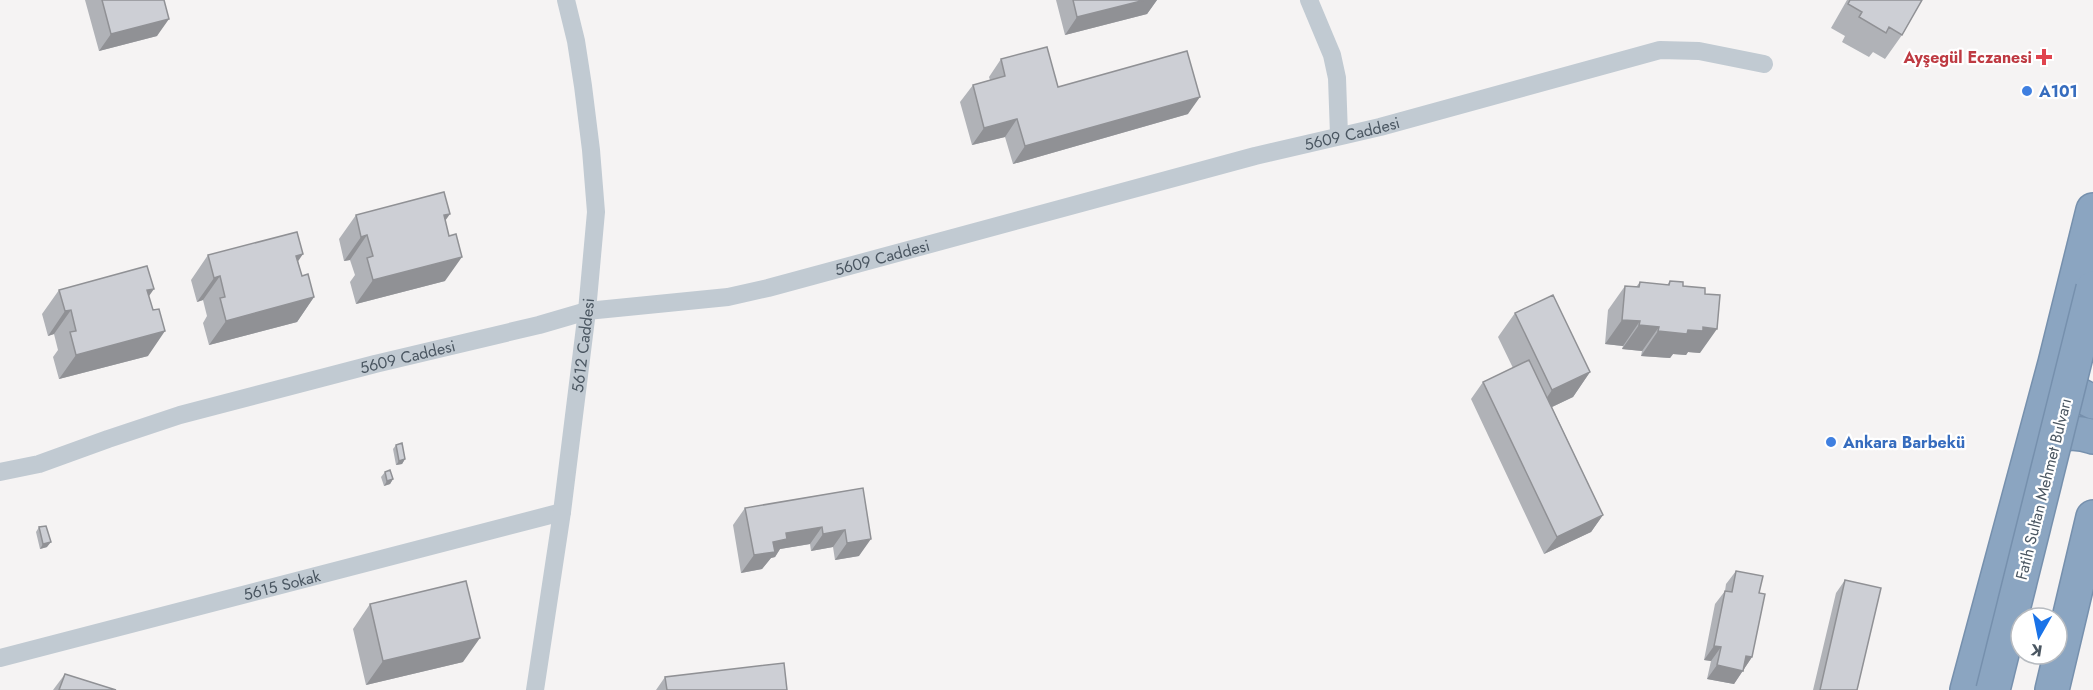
<svg xmlns="http://www.w3.org/2000/svg" width="2093" height="690" font-family="Jost,sans-serif">
	<style>
		.lines { fill: none; stroke-linecap: round; stroke-linejoin: round }
		.highway-casing { stroke: #7690ad; stroke-width: 36 }
		.street { stroke: #c1cad2; stroke-width: 18 }
		.highway { stroke: #8ba5c1; stroke-width: 33 }
		.highway-bridge-casing { stroke: #7690ad; stroke-width: 36; stroke-linecap: butt }
		.highway-bridge { stroke: #8ba5c1; stroke-width: 33 }
		.wall { fill: #b0b2b7 }
		.shaded-wall { fill: #909195 }
		.building { fill: #cdcfd5; stroke: #909195; stroke-width: 1.5 }
		.health-dot { fill: #e0444e; stroke: #fff; stroke-width: 2 }
		.shop-dot { fill: #3f7fe0; stroke: #fff; stroke-width: 2 }
		.labels { text-anchor: middle; stroke-width: 4.5; stroke-linejoin: round; paint-order: stroke }
		.health-label { font-size: 16px; font-weight: bold; fill: #be3a42; stroke: #fff; text-anchor: end }
		.shop-label { font-size: 16px; font-weight: bold; fill: #366cbe; stroke: #fff; text-anchor: start }
		.street-label { font-size: 16px; fill: #4a5661; stroke: #fff }
	</style>
	<rect width="100%" height="100%" fill="#f5f3f3"/>
	<g class="lines">
		<defs>
			<path id="highway" d="M2055,363L2076,393L2093,402
				M2033,449C2050,434 2072,429 2093,437
				M1967,690L2055,363L2093,210
				M2052,690L2093,517"/>
		</defs>
		<use href="#highway" class="highway-casing"/>
		<g class="street">
			<path d="M1309,0L1332,55L1337,78L1339,135"/>
			<path id="s1" d="M0,472L39,464L108,439L180,415L375,364L539,325L587,311L728,297L768,288L1255,156L1380,127L1660,50L1699,51L1764,64"/>
			<path id="s2" d="M0,658L562,512"/>
			<path id="s3" d="M535,690L562,512L587,311L596,212L591,150L583,86L576,41L566,0"/>
		</g>
		<use href="#highway" class="highway"/>
		<defs>
			<path id="highway-bridge" d="M1993,690L2093,288"/>
		</defs>
		<use href="#highway-bridge" class="highway-bridge-casing"/>
		<use href="#highway-bridge" class="highway-bridge"/>
	</g>
	<path class="wall" d="M85,0H164L157,36L99,51Z
		M1056,0H1157L1147,14L1065,35Z
		M1847,0H1922L1902,35L1885,59L1873,52L1869,57L1842,42L1845,36L1831,28Z
		M1001,59L1058,87L1188,114L1013,164L1005,137L972,145L960,102L973,85L990,80L989,77Z
		M356,215L445,221V281L356,304L350,282L355,275L350,260L344,261L339,239Z
		M208,255L298,261L302,276L314,297L297,322L209,345L203,323L207,316L203,300L197,302L191,280Z
		M1670,281L1683,286L1700,353L1688,352L1686,355L1673,354L1670,358L1641,356L1642,351L1622,349L1623,346L1605,344L1608,310L1625,286L1636,287L1640,282L1667,285Z
		M59,290L149,296L148,356L59,379L53,357L58,350L54,334L48,336L42,314Z
		M1515,313L1590,372L1573,397L1552,407L1603,515L1591,532L1544,554L1471,399L1483,382L1513,368L1498,337Z
		M396,445L405,459L402,464L396,465L393,449Z
		M385,472L393,479L390,484L384,486L381,477Z
		M863,488L859,556L835,560L833,547L811,551L810,544L780,549L775,557L771,558L762,569L741,573L733,525L745,508Z
		M39,527L47,547L40,549L36,532Z
		M1736,571L1759,593L1752,657L1734,684L1707,679L1711,661L1704,660L1715,604L1725,591L1726,584Z
		M1845,580L1857,690H1813L1836,593Z
		M370,604L463,662L366,685L353,629Z
		M65,674L116,690H53Z
		M665,677L787,690H656Z"/>
	<path class="shaded-wall" d="M1145,0H1157L1147,14L1065,35L1077,17Z
		M169,19L157,36L99,51L111,34Z
		M1200,97L1188,114L1013,164L1025,146Z
		M1017,119L1005,137L972,145L984,128Z
		M450,214L433,238L444,215Z
		M367,235L350,260L344,261L361,237Z
		M303,254L286,279L296,256Z
		M462,257L445,281L356,304L373,280Z
		M220,276L203,300L197,302L214,278Z
		M154,289L137,313L147,290Z
		M314,297L297,322L209,345L226,321Z
		M71,310L54,334L48,336L65,311Z
		M1622,320L1640,321L1623,346L1605,344Z
		M1639,325L1659,327L1642,351L1622,349Z
		M1703,327L1717,329L1700,353L1688,352L1686,355L1673,354L1670,358L1641,356L1658,331L1688,330Z
		M165,331L148,356L59,379L76,355Z
		M1590,372L1573,397L1535,415L1552,390Z
		M405,459L402,464L396,465L399,461Z
		M393,479L390,484L384,486L387,481Z
		M1603,515L1591,532L1544,554L1557,537Z
		M822,527L810,544L780,549L775,557L771,558L762,569L741,573L754,555L786,533Z
		M845,530L833,547L811,551L823,534Z
		M871,539L859,556L835,560L847,543Z
		M51,542L47,547L40,549L43,544Z
		M480,638L463,662L366,685L383,661Z
		M1714,646L1721,647L1711,661L1704,660Z
		M1746,656L1752,657L1734,684L1707,679L1717,665Z"/>
	<path class="building" d="M102,0H164L169,19L111,34Z
		M1073,0H1145L1077,17Z
		M1850,0H1922L1902,35L1889,27L1886,33L1859,17L1862,12L1848,4Z
		M1047,47L1058,87L1187,51L1200,97L1025,146L1017,119L984,128L973,85L1005,76L1001,59Z
		M444,192L450,214L444,215L449,236L456,234L462,257L373,280L367,258L373,256L367,235L361,237L356,215Z
		M297,232L303,254L296,256L302,276L308,274L314,297L226,321L220,298L225,297L220,276L214,278L208,255Z
		M147,266L154,289L147,290L153,310L159,309L165,331L76,355L70,332L76,331L71,310L65,311L59,290Z
		M1670,281L1683,282V286L1705,288V294L1720,295L1717,329L1703,327V331L1688,330L1687,334L1658,331L1659,327L1639,325L1640,321L1622,320L1625,286L1639,287L1640,282L1669,285Z
		M1553,295L1590,372L1552,390L1515,313Z
		M1529,360L1603,515L1557,537L1483,382Z
		M402,443L405,459L399,461L396,445Z
		M390,470L393,479L387,481L385,472Z
		M863,488L871,539L847,543L845,530L823,534L822,527L786,533L787,539L773,542L775,552L754,555L745,508Z
		M46,526L51,542L43,544L39,527Z
		M1736,571L1763,576L1759,593L1765,594L1752,657L1746,656L1743,671L1717,665L1721,647L1714,646L1725,591L1732,592Z
		M1845,580L1881,588L1857,690H1820Z
		M466,581L480,638L383,661L370,604Z
		M784,663L787,690H667L665,677Z
		M65,674L116,690H59Z"/>
	<path class="health-dot" d="M2041 48h6v6h6v6h-6v6h-6v-6h-6v-6h6z"/>
	<g class="shop-dot">
		<circle cx="2027" cy="91" r="6"/>
		<circle cx="1831" cy="442" r="6"/>
	</g>
	<g class="labels">
		<g class="health-label">
			<text x="2032" y="63">Ayşegül Eczanesi</text>
		</g>
		<g class="shop-label">
			<text x="2039" y="97">A101</text>
			<text x="1843" y="448">Ankara Barbekü</text>
		</g>
		<g class="street-label">
			<text dy="6" stroke="none"><textPath href="#s1" startOffset="1396">5609 Caddesi</textPath></text>
			<text dy="6" stroke="none"><textPath href="#s1" startOffset="910">5609 Caddesi</textPath></text>
			<text dy="6" stroke="none"><textPath href="#s3" startOffset="348">5612 Caddesi</textPath></text>
			<text dy="6" stroke="none"><textPath href="#s1" startOffset="424">5609 Caddesi</textPath></text>
			<text transform="translate(2043 489) rotate(-76)" y="6">Fatih Sultan Mehmet Bulvarı</text>
			<text dy="6" stroke="none"><textPath href="#s2" startOffset="291">5615 Sokak</textPath></text>
		</g>
	</g>
	<g transform="translate(2039 636) rotate(189)"><circle r="28" fill="#ffffff" stroke="#b7bbc0" stroke-width="1.5"/>
	<path d="M0-4.5L10 22L0 15L-10 22Z" fill="#1a73e8"/>
	<text y="-9" font-size="16" font-weight="bold" text-anchor="middle" fill="#4a5661">K</text>
	</g>
</svg>
